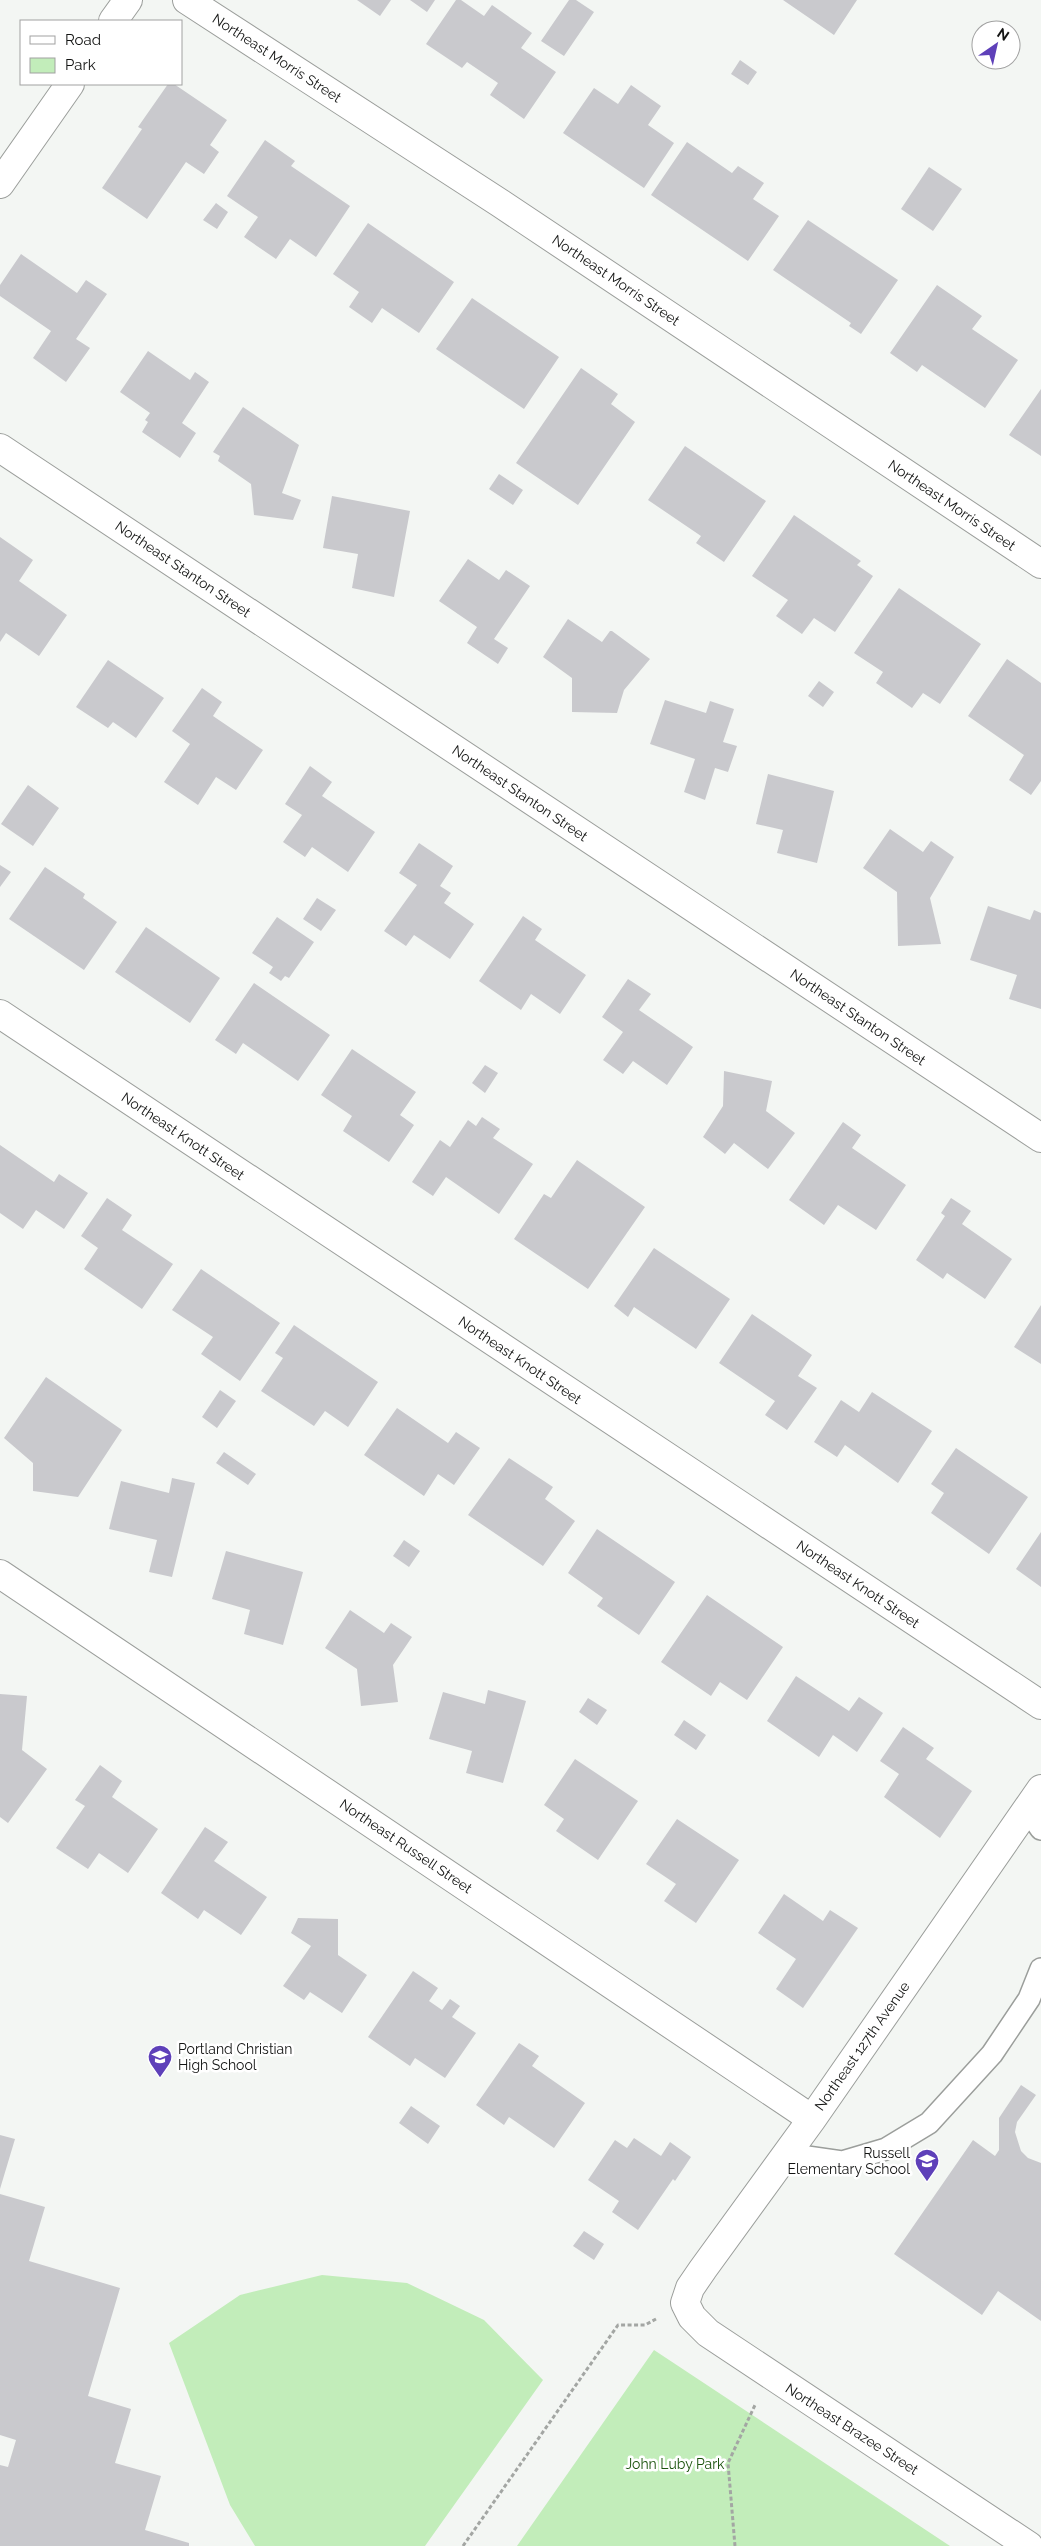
<svg xmlns="http://www.w3.org/2000/svg" width="1041" height="2546" font-family="Raleway,sans-serif">
	<style>
		.green { fill: #c2edba }
		.building { fill: #c9c9cd }
		.lines { fill: none; stroke-linecap: round; stroke-linejoin: round }
		.lane-casing { stroke: #9b9e9b; stroke-width: 24 }
		.street-casing { stroke: #9b9e9b; stroke-width: 30 }
		.path { stroke: #a3a6a3; stroke-width: 3; stroke-dasharray: 4 2.5; stroke-linecap: butt }
		.lane { stroke: #fff; stroke-width: 21 }
		.street { stroke: #fff; stroke-width: 28 }
		.labels { text-anchor: middle; stroke-width: 5; stroke-linejoin: round; paint-order: stroke }
		.street-label { font-size: 14px; fill: #131413; stroke: #fff }
		.poi-label { font-size: 14px; fill: #131413; stroke: #fff; text-anchor: start }
		.park-label { font-size: 14px; fill: #19520b; stroke: #fff }
	</style>
	<rect width="100%" height="100%" fill="#f3f6f3"/>
	<path class="green" d="M322,2275L407,2283L484,2320L543,2380L425,2546H255L230,2505L169,2343L240,2295Z
		M654,2350L950,2546H517Z"/>
	<path class="building" d="M357,0H391L380,16Z
		M410,0H435L427,12Z
		M456,0H461L484,16L492,5L532,33L521,48L556,72L524,119L490,95L498,83L467,62L462,68L426,44Z
		M569,0H576L594,12L564,56L541,41Z
		M783,0H857L834,35Z
		M740,60L757,72L748,85L731,74Z
		M168,84H174L227,120L210,145L219,152L204,174L186,162L147,219L102,188L142,129L138,127Z
		M631,85L661,106L648,125L674,143L644,188L563,133L594,88L618,104Z
		M265,140L295,161L291,166L350,206L316,257L290,239L276,259L244,237L258,217L227,196Z
		M687,142L732,173L738,166L764,183L753,199L779,216L748,261L651,195Z
		M929,167L962,189L933,231L901,209Z
		M216,203L228,212L217,229L203,220Z
		M808,220L898,280L861,334L849,326L851,323L773,270Z
		M368,223L454,282L419,333L382,308L372,323L349,307L359,292L333,274Z
		M21,254L77,293L86,280L107,294L76,339L90,348L66,382L33,358L51,331L0,296V285Z
		M937,285L982,316L972,329L1018,360L985,408L922,365L917,372L890,353Z
		M472,298L559,357L524,409L436,349Z
		M148,351L190,380L195,372L209,382L182,423L196,433L180,458L142,432L148,422L145,420L150,413L120,392Z
		M581,368L618,394L611,404L635,422L578,505L516,463Z
		M1041,389V456L1009,435Z
		M243,407L299,445L282,493L301,500L293,520L254,515L251,484L218,461L220,456L213,452Z
		M685,446L766,501L724,562L696,543L701,536L648,500Z
		M499,474L523,490L513,505L489,489Z
		M332,496L410,511L394,597L352,588L358,554L323,548Z
		M794,515L861,561L857,565L873,576L835,632L814,618L802,634L776,616L788,600L752,576Z
		M0,537L33,560L19,581L67,615L39,656L6,633L0,642Z
		M468,559L499,580L506,570L530,586L494,639L508,648L498,664L467,643L477,627L439,601Z
		M899,588L981,644L940,704L923,693L912,708L876,683L883,672L854,653Z
		M568,619L602,642L610,631H612L650,659L624,690L617,713L572,712V678L543,657Z
		M1007,659L1041,683V781L1031,795L1009,780L1024,755L968,716Z
		M108,660L164,698L136,738L113,722L108,728L76,707Z
		M819,681L834,692L823,707L808,696Z
		M202,688L222,702L213,716L263,750L236,790L216,777L198,805L164,782L190,744L172,731Z
		M665,700L706,713L710,701L734,709L723,742L737,746L728,772L715,768L705,800L684,792L695,759L650,744Z
		M310,766L332,782L322,796L375,832L348,872L312,847L305,857L283,842L302,815L285,804Z
		M768,774L834,791L817,863L777,853L783,830L756,824Z
		M28,785L59,808L33,846L1,824Z
		M890,829L923,852L931,841L954,857L930,898L941,944L898,946L897,892L863,868Z
		M419,843L453,866L440,886L451,893L444,903L474,924L450,959L414,935L406,946L384,931L417,885L399,873Z
		M0,865L11,872L0,887Z
		M45,867L85,894L83,898L117,922L84,970L9,919Z
		M317,898L336,910L321,931L303,919Z
		M988,906L1030,920L1034,910L1041,913V1009L1009,999L1017,975L970,960Z
		M523,916L542,929L535,940L586,975L560,1014L531,994L521,1010L479,981Z
		M277,917L314,942L289,978L285,976L281,981L269,973L273,967L252,953Z
		M146,927L220,978L190,1023L115,972Z
		M628,979L651,994L639,1010L693,1047L667,1085L633,1061L623,1074L603,1060L623,1032L602,1017Z
		M254,983L330,1035L298,1081L243,1043L236,1054L215,1040Z
		M352,1049L416,1092L400,1115L414,1125L389,1162L343,1131L352,1116L321,1095Z
		M485,1065L498,1073L485,1093L472,1083Z
		M724,1071L772,1081L766,1111L795,1133L768,1169L734,1143L725,1154L703,1137L723,1106Z
		M482,1117L500,1129L493,1138L533,1164L499,1214L446,1177L433,1196L412,1182L440,1140L450,1147L468,1120L476,1126Z
		M843,1122L861,1135L852,1148L906,1185L876,1230L838,1205L824,1225L789,1200Z
		M0,1145L54,1182L59,1174L88,1193L64,1229L36,1210L23,1229L0,1213Z
		M577,1160L645,1207L588,1289L514,1239L544,1194L551,1198Z
		M107,1198L132,1215L122,1230L173,1264L142,1309L84,1269L98,1248L81,1236Z
		M951,1198L971,1211L962,1224L1012,1259L985,1299L947,1273L943,1279L916,1260L945,1216L941,1213Z
		M654,1248L730,1299L696,1349L634,1307L628,1317L614,1306Z
		M201,1269L280,1323L240,1381L201,1354L213,1337L172,1310Z
		M1041,1305V1364L1014,1347Z
		M752,1314L812,1355L798,1376L817,1388L787,1430L765,1415L775,1401L719,1363Z
		M294,1325L378,1382L348,1427L325,1411L314,1426L261,1391L283,1358L275,1353Z
		M46,1377L122,1430L78,1497L33,1491V1463L4,1438Z
		M220,1390L236,1401L217,1428L202,1417Z
		M872,1392L932,1431L898,1483L845,1445L837,1457L814,1442L841,1400L859,1412Z
		M397,1408L448,1443L456,1432L480,1448L454,1485L438,1474L424,1496L364,1455Z
		M956,1448L1028,1497L989,1554L931,1513L944,1493L931,1484Z
		M224,1452L256,1474L248,1485L216,1463Z
		M509,1458L553,1487L545,1499L575,1521L543,1566L468,1515Z
		M172,1478L195,1483L172,1577L149,1572L157,1540L109,1529L121,1481L169,1493Z
		M597,1529L675,1582L639,1635L597,1606L603,1598L568,1573Z
		M1041,1532V1587L1016,1569Z
		M404,1540L420,1551L409,1567L393,1556Z
		M226,1551L303,1572L283,1645L244,1634L250,1610L212,1599Z
		M707,1595L783,1647L747,1700L720,1682L711,1696L661,1662Z
		M350,1610L384,1633L391,1623L412,1637L393,1665L398,1702L361,1706L357,1669L325,1648Z
		M796,1676L849,1711L859,1697L883,1713L857,1752L833,1735L819,1757L767,1721Z
		M488,1690L526,1701L503,1783L466,1773L472,1751L429,1739L443,1692L485,1704Z
		M0,1694L27,1696L22,1750L47,1769L8,1823L0,1817Z
		M588,1698L607,1710L597,1725L579,1712Z
		M684,1720L706,1735L696,1750L674,1735Z
		M903,1727L934,1748L926,1759L972,1791L940,1838L884,1797L899,1774L880,1761Z
		M575,1759L638,1801L598,1860L556,1831L564,1819L544,1805Z
		M100,1765L122,1781L112,1797L158,1829L128,1873L99,1853L88,1869L56,1848L85,1806L75,1800Z
		M677,1819L739,1860L696,1923L664,1901L676,1884L646,1864Z
		M205,1827L228,1842L214,1861L267,1897L241,1935L204,1910L198,1919L161,1893Z
		M784,1894L823,1921L830,1910L858,1928L803,2008L776,1989L796,1959L758,1933Z
		M298,1918L338,1919V1955L367,1975L342,2013L310,1992L304,2000L283,1986L311,1946L291,1933Z
		M413,1971L438,1988L429,2001L442,2010L450,1999L460,2006L452,2017L476,2033L445,2078L415,2058L410,2066L368,2037Z
		M519,2043L539,2056L532,2066L585,2103L554,2148L509,2117L504,2125L476,2105Z
		M1021,2085L1036,2095L1017,2122L1015,2132L1021,2151L1028,2158L1041,2163V2321L998,2291L982,2315L894,2254L973,2140L995,2156L999,2150V2118Z
		M411,2106L440,2126L428,2144L399,2123Z
		M0,2135L15,2139L0,2189Z
		M634,2138L661,2156L670,2142L691,2157L675,2181L673,2179L638,2230L612,2212L619,2201L588,2180L615,2140L627,2148Z
		M0,2194L45,2207L29,2261L120,2288L88,2396L131,2409L115,2463L161,2476L145,2530L189,2543V2546H0V2465L8,2467L16,2440L0,2435Z
		M584,2231L604,2244L594,2260L573,2246Z"/>
	<g class="lines">
		<defs>
			<path id="lane" d="M1027,1809L1041,1829
				M786,2154L842,2162L886,2149L929,2123L992,2054L1029,1999L1041,1969"/>
			<path id="street" d="M187,0L500,203L1041,564
				M113,21L128,0
				M0,184L70,84
				M0,448L1041,1138
				M0,1014L1041,1705
				M0,1574L812,2119
				M1029,2546L708,2333L692,2317L685,2303L690,2288L703,2269L812,2119L1041,1789"/>
		</defs>
		<use href="#lane" class="lane-casing"/>
		<use href="#street" class="street-casing"/>
		<path class="path" d="M463,2546L618,2325H645L656,2319
			M735,2546L728,2463L755,2405"/>
		<use href="#lane" class="lane"/>
		<use href="#street" class="street"/>
	</g>
	<defs>
		<symbol id="school-pin" viewBox="-11 -11 22 30"><path d="M0 17L-7.5 6A9.5 9.5 0 1 1 7.5 6Z" fill="#5e40b9" stroke="#fff"/><path d="M0-5L7-2L0 1L-7-2ZM-4 1L0 2.5L4 1V4Q0 6-4 4Z" fill="#fff"/></symbol>
	</defs>
	<g fill-rule="evenodd">
		<use href="#school-pin" x="146" y="2043" width="28" height="38"/>
		<use href="#school-pin" x="913" y="2147" width="28" height="38"/>
	</g>
	<g class="labels">
		<g class="street-label">
			<text transform="translate(277 58) rotate(33)" y="5">Northeast Morris Street</text>
			<text transform="translate(616 280) rotate(34)" y="5">Northeast Morris Street</text>
			<text transform="translate(952 505) rotate(34)" y="5">Northeast Morris Street</text>
			<text transform="translate(183 569) rotate(34)" y="5">Northeast Stanton Street</text>
			<text transform="translate(520 793) rotate(34)" y="5">Northeast Stanton Street</text>
			<text transform="translate(858 1017) rotate(34)" y="5">Northeast Stanton Street</text>
			<text transform="translate(183 1136) rotate(34)" y="5">Northeast Knott Street</text>
			<text transform="translate(520 1360) rotate(34)" y="5">Northeast Knott Street</text>
			<text transform="translate(858 1584) rotate(34)" y="5">Northeast Knott Street</text>
			<text transform="translate(406 1846) rotate(34)" y="5">Northeast Russell Street</text>
			<text transform="translate(862 2046) rotate(-55)" y="5">Northeast 127th Avenue</text>
			<text transform="translate(852 2429) rotate(33)" y="5">Northeast Brazee Street</text>
		</g>
		<g class="poi-label">
			<text x="178" y="2054">Portland Christian<tspan x="178" dy="16">High School</tspan></text>
			<text x="910" y="2158" text-anchor="end">Russell<tspan x="910" dy="16">Elementary School</tspan></text>
		</g>
		<g class="park-label">
			<text x="675" y="2469">John Luby Park</text>
		</g>
	</g>
	<rect x="20" y="20" width="162" height="65" fill="#ffffff" stroke="#a1a1a1"/>
	<rect x="30" y="36" width="25" height="8" fill="#ffffff" stroke="#a1a1a1"/>
	<text x="65" y="45" font-size="15" fill="#131413">Road</text>
	<rect x="30" y="58" width="25" height="15" fill="#c2edba" stroke="#a1a1a1"/>
	<text x="65" y="70" font-size="15" fill="#131413">Park</text>
	<g transform="translate(996 45) rotate(34)"><circle r="24" fill="#ffffff" stroke="#a1a1a1"/>
	<path d="M0-4L9 19L0 12L-9 19Z" fill="#5e40b9"/>
	<text y="-8" font-size="14" font-weight="bold" text-anchor="middle" fill="#131413">N</text>
	</g>
</svg>
